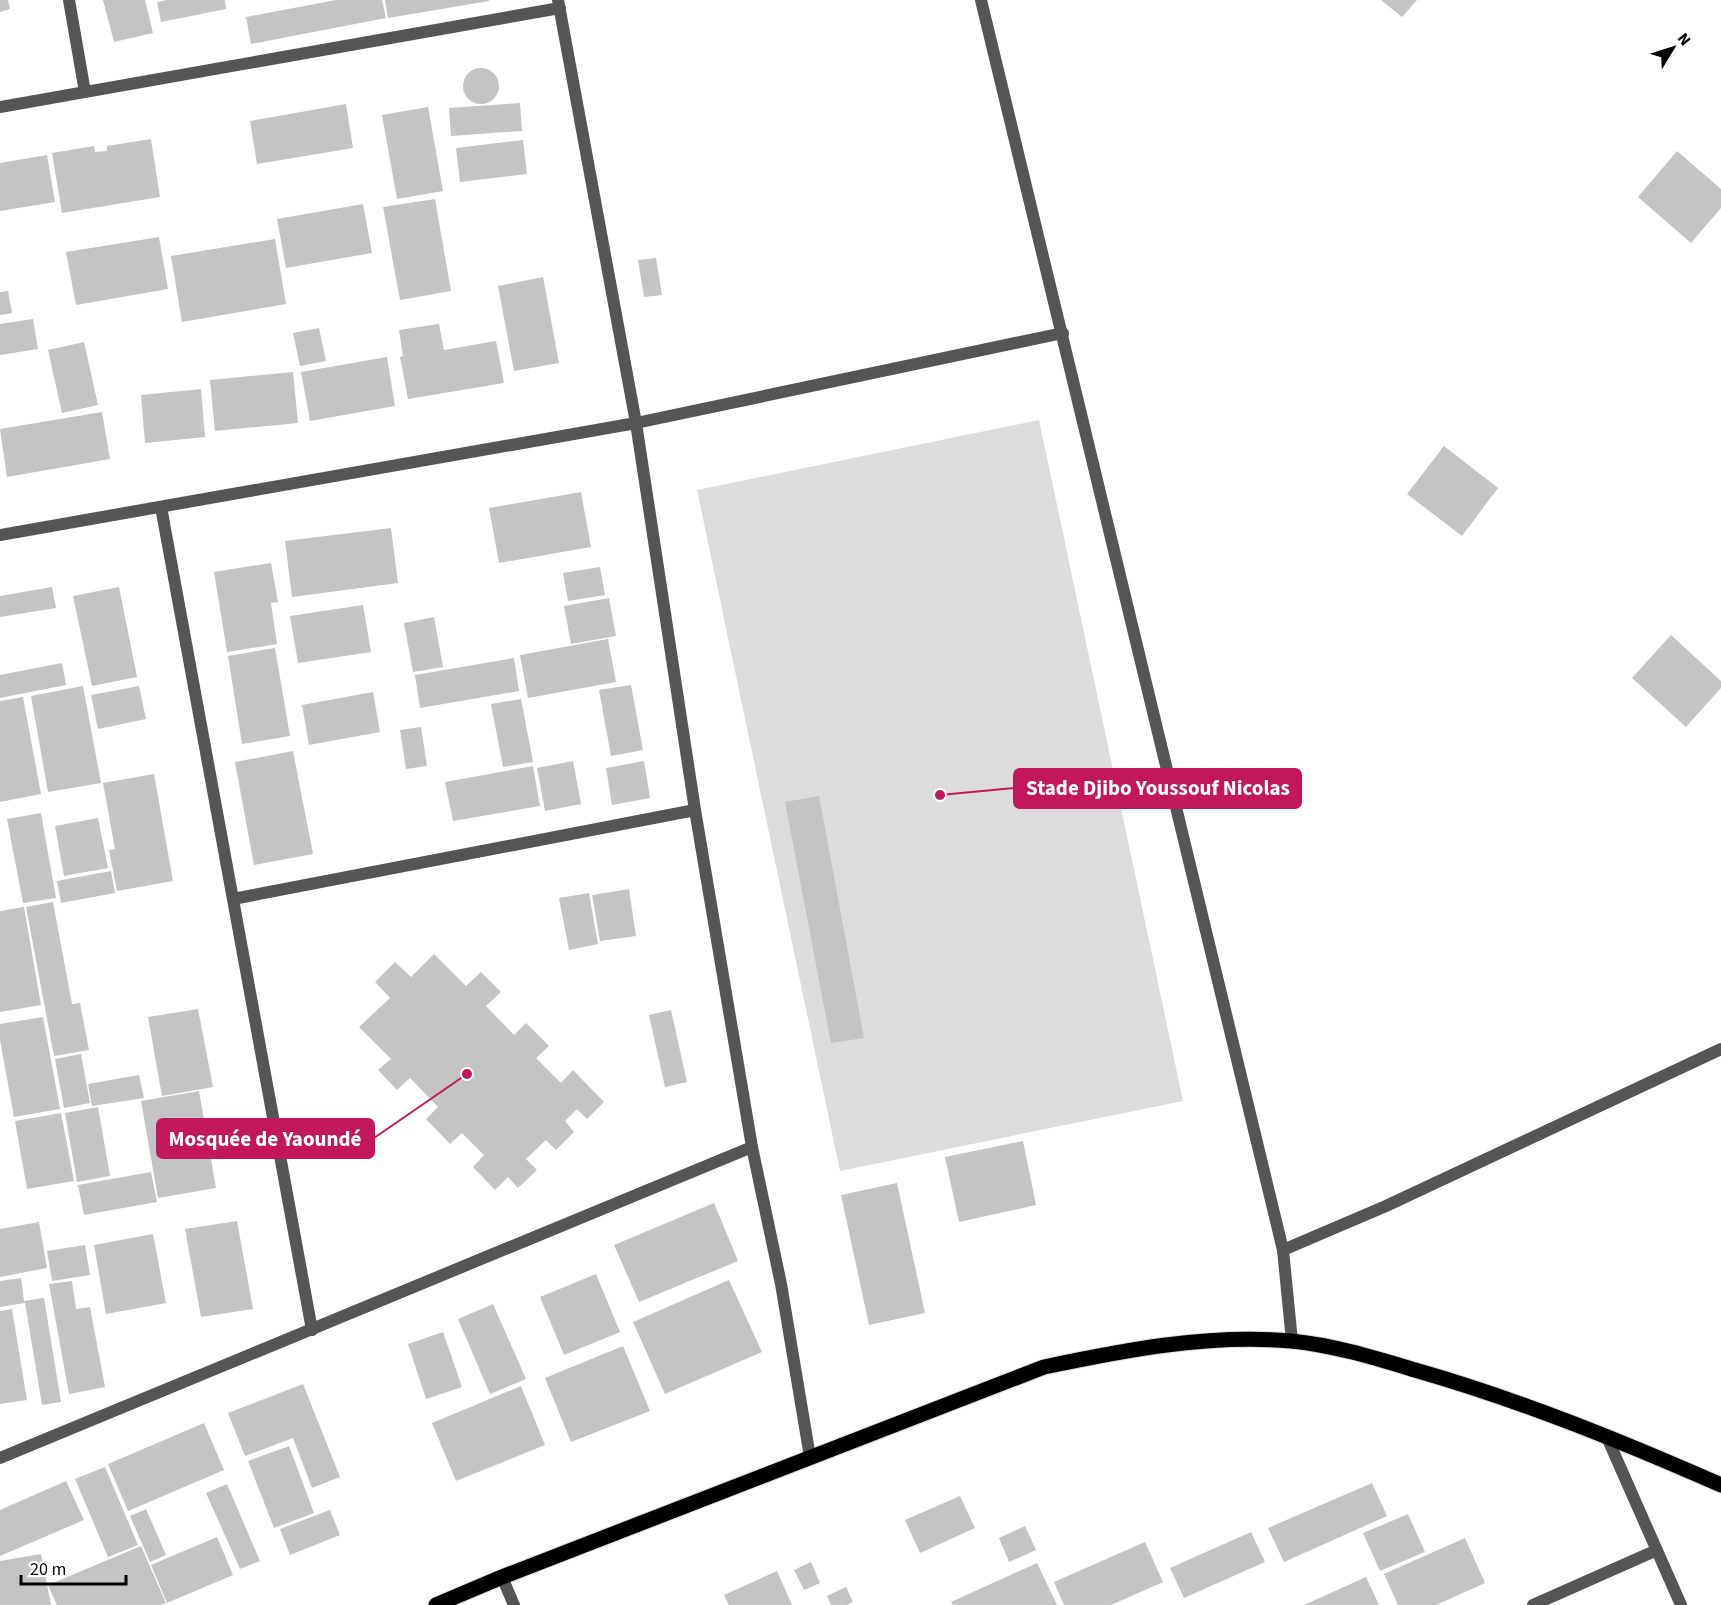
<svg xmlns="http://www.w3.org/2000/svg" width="1721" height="1605" font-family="'Source Sans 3',sans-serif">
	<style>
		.green { fill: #dcdcdc }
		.building { fill: #c4c4c4 }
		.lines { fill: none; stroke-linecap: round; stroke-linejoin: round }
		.primary-casing { stroke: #dbdbdb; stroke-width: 17 }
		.service { stroke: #555; stroke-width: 12 }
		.minor { stroke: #555; stroke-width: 12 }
		.tertiary { stroke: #555; stroke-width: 12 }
		.primary { stroke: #000; stroke-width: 15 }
		.leader { fill: none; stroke: #c2185b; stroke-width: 2 }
		.callout-dot { fill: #c2185b; stroke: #fff; stroke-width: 2 }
		.callout { fill: #c2185b; stroke: #c2185b; stroke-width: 2 }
		.callout-label { font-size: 21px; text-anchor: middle; font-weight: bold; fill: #fff }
	</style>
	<rect width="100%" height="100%" fill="#fff"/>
	<path class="green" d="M1039,420L1183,1101L840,1171L697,490Z"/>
	<path class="building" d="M0,0H8L10,9L0,12Z
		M103,0H145L153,33L114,42Z
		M167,0H225L226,9L161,22L157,2Z
		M336,0H382L386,18L251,44L246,17Z
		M385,0H489V1L388,18Z
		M1381,0H1417L1402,17Z
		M463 86a18 18 0 1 1 36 0a18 18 0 1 1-36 0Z
		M520,103L522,131L451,136L449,108Z
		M346,104L353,148L257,164L250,121Z
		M428,107L443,191L397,199L382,115Z
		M151,139L160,197L62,213L52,153L94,146L95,152L107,151V146Z
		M523,140L527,174L460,182L456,148Z
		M1677,151L1721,189V208L1691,243L1638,197Z
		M47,155L55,202L0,211V163Z
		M435,199L451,291L400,300L383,207Z
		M363,204L372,253L286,268L277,219Z
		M159,237L168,289L76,305L66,252Z
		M275,239L286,304L182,322L171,256Z
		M656,258L662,295L644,297L638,260Z
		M543,277L559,363L514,371L498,286Z
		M8,291L12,313L0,315V292Z
		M33,319L38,349L0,355V324Z
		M439,324L444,350L496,341L504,383L408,399L400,357L403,356L399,330Z
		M319,328L326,361L300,366L293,333Z
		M84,342L98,405L62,413L48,350Z
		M387,357L395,406L310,421L301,372Z
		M293,372L298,423L215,431L210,380Z
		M201,389L205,437L145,443L141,395Z
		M102,412L110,459L7,477L0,429Z
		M1444,446L1498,488L1462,536L1407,494Z
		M581,492L591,547L499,563L489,508Z
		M391,528L398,583L292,597L285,541Z
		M271,563L278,602L271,603L277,644L227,652L214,572Z
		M600,567L605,595L568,601L563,573Z
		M52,587L56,608L0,617V596Z
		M119,587L137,677L92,686L73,596Z
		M609,598L616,636L571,644L564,606Z
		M363,605L371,652L298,663L290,616Z
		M434,617L443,667L413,672L404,623Z
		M1671,635L1721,681V688L1686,727L1632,678Z
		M608,639L616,682L528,698L520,655Z
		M275,648L290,736L242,744L228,656Z
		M514,658L519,691L420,708L415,675Z
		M62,663L66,685L0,698V675Z
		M631,685L643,750L611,756L599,690Z
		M83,686L101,783L48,792L31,696Z
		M139,686L146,719L98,729L91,695Z
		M373,692L380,732L309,745L302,705Z
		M23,697L41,794L0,802V701Z
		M521,699L533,762L503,767L491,704Z
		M421,727L427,766L406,769L400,730Z
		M293,751L313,854L254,865L235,762Z
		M573,761L581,804L545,811L537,768Z
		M644,761L650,798L612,805L606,768Z
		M533,766L540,806L453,821L445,782Z
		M154,774L173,881L117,891L109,850L115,849L103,783Z
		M819,796L864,1038L831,1043L785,802Z
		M41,813L56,898L23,903L7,819Z
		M98,818L108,868L64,876L55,826Z
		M111,871L115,893L61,903L57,881Z
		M629,889L636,936L600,941L592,895Z
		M589,893L598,944L569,950L559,898Z
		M53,902L72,1004L80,1003L89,1050L54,1056L26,907Z
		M24,907L41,1005L0,1012V911Z
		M434,954L466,986L481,972L501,992L486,1006L514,1035L526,1023L549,1046L536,1058L561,1083L573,1070L604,1102L587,1119L577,1109L565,1121L574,1132L556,1150L546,1140L526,1159L537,1170L518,1188L508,1177L495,1190L473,1167L484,1155L462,1133L450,1144L426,1119L438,1107L410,1078L397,1090L378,1070L391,1059L359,1027L390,998L375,982L395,962L411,977Z
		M198,1009L213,1087L162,1096L148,1017Z
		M671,1010L687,1082L665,1087L649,1015Z
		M43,1017L60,1109L14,1117L0,1040V1024Z
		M81,1054L90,1103L64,1108L55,1059Z
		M139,1075L144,1098L92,1106L88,1084Z
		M199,1091L216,1188L158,1198L141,1101Z
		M98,1107L110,1176L77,1182L65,1113Z
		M61,1113L74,1181L27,1189L15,1121Z
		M1023,1141L1036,1205L959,1222L945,1157Z
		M151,1172L157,1202L84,1215L78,1185Z
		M897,1183L925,1313L869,1325L841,1195Z
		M714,1203L738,1261L639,1302L614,1245Z
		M237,1221L253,1309L201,1317L185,1229Z
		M39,1222L47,1268L0,1277V1229Z
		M153,1234L166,1303L106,1314L94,1245Z
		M85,1245L90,1275L52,1281L47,1251Z
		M596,1274L620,1332L564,1355L540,1297Z
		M21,1278L24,1301L44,1298L61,1402L42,1405L25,1303L0,1307V1281Z
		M729,1280L762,1352L665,1394L633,1322Z
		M72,1281L76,1309L90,1307L105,1387L69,1394L49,1284Z
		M493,1304L526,1379L490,1394L458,1319Z
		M12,1309L27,1400L0,1404V1311Z
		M443,1332L462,1387L426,1399L408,1344Z
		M623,1346L650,1411L571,1442L545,1378Z
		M303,1384L340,1477L312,1488L293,1438L245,1456L228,1413Z
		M521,1386L545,1445L456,1481L432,1423Z
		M204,1423L224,1470L128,1511L108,1464Z
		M289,1446L314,1513L274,1528L248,1461Z
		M105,1467L138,1545L108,1557L75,1479Z
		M66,1481L84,1520L0,1556V1510Z
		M1372,1483L1387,1516L1284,1562L1268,1528Z
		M227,1484L260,1561L240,1569L206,1493Z
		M960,1496L975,1528L920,1553L905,1520Z
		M146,1509L166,1555L150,1562L130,1516Z
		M330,1510L340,1535L290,1555L280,1529Z
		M1408,1514L1425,1552L1380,1571L1363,1533Z
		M1025,1526L1036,1550L1009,1562L999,1538Z
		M1251,1532L1265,1562L1184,1598L1170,1568Z
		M217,1537L233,1575L167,1603L151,1565Z
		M1465,1538L1485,1583L1436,1605H1398L1384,1574Z
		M1145,1542L1163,1582L1111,1605H1064L1054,1582Z
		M141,1546L166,1603L160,1605H57L48,1585Z
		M41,1554L51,1605H0V1561Z
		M811,1562L820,1583L804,1590L794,1570Z
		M1037,1563L1057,1605H953L951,1602Z
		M777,1571L792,1605H729L724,1595Z
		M1366,1577L1379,1605H1304Z
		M846,1587L853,1602L847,1605H831L827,1596Z"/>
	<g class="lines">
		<defs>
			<path id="primary" d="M436,1605L502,1577L1044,1367C1125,1350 1207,1334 1291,1341C1333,1345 1375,1358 1415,1370C1520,1400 1621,1441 1721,1485"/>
		</defs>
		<use href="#primary" class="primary-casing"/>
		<path class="service" d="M1283,1250L1386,1206L1721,1049"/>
		<path class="minor" d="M69,0L85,92
			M558,0L636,423L695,810L752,1147L781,1284L810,1457
			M0,107L560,8
			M161,507L312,1330
			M0,535L636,423L1063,333
			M233,899L695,810
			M1606,1435L1681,1605
			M0,1458L752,1147
			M502,1577L514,1605
			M1533,1605L1657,1550"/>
		<path class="tertiary" d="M981,0L1283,1250L1292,1341"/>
		<use href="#primary" class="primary"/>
	</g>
	<path class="leader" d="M940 795L1014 788M467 1074L374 1138"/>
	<g class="callout-dot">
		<circle cx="940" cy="795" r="6"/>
		<circle cx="467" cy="1074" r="6"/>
	</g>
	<g class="callout">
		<rect x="1014" y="769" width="287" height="39" rx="6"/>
		<rect x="157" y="1119" width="217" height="39" rx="6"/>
	</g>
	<g class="callout-label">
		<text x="1158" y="795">Stade Djibo Youssouf Nicolas</text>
		<text x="265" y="1146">Mosquée de Yaoundé</text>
	</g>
	<g transform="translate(1673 48) rotate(52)" stroke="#ffffff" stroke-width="4.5" paint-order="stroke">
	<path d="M0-4.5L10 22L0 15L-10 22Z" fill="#000000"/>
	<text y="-9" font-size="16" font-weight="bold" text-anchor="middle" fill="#000000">N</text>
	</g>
	<path d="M21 1575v9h105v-9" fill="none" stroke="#000000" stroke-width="3"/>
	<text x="30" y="1575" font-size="18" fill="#000000" stroke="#ffffff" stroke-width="4.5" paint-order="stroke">20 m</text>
</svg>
